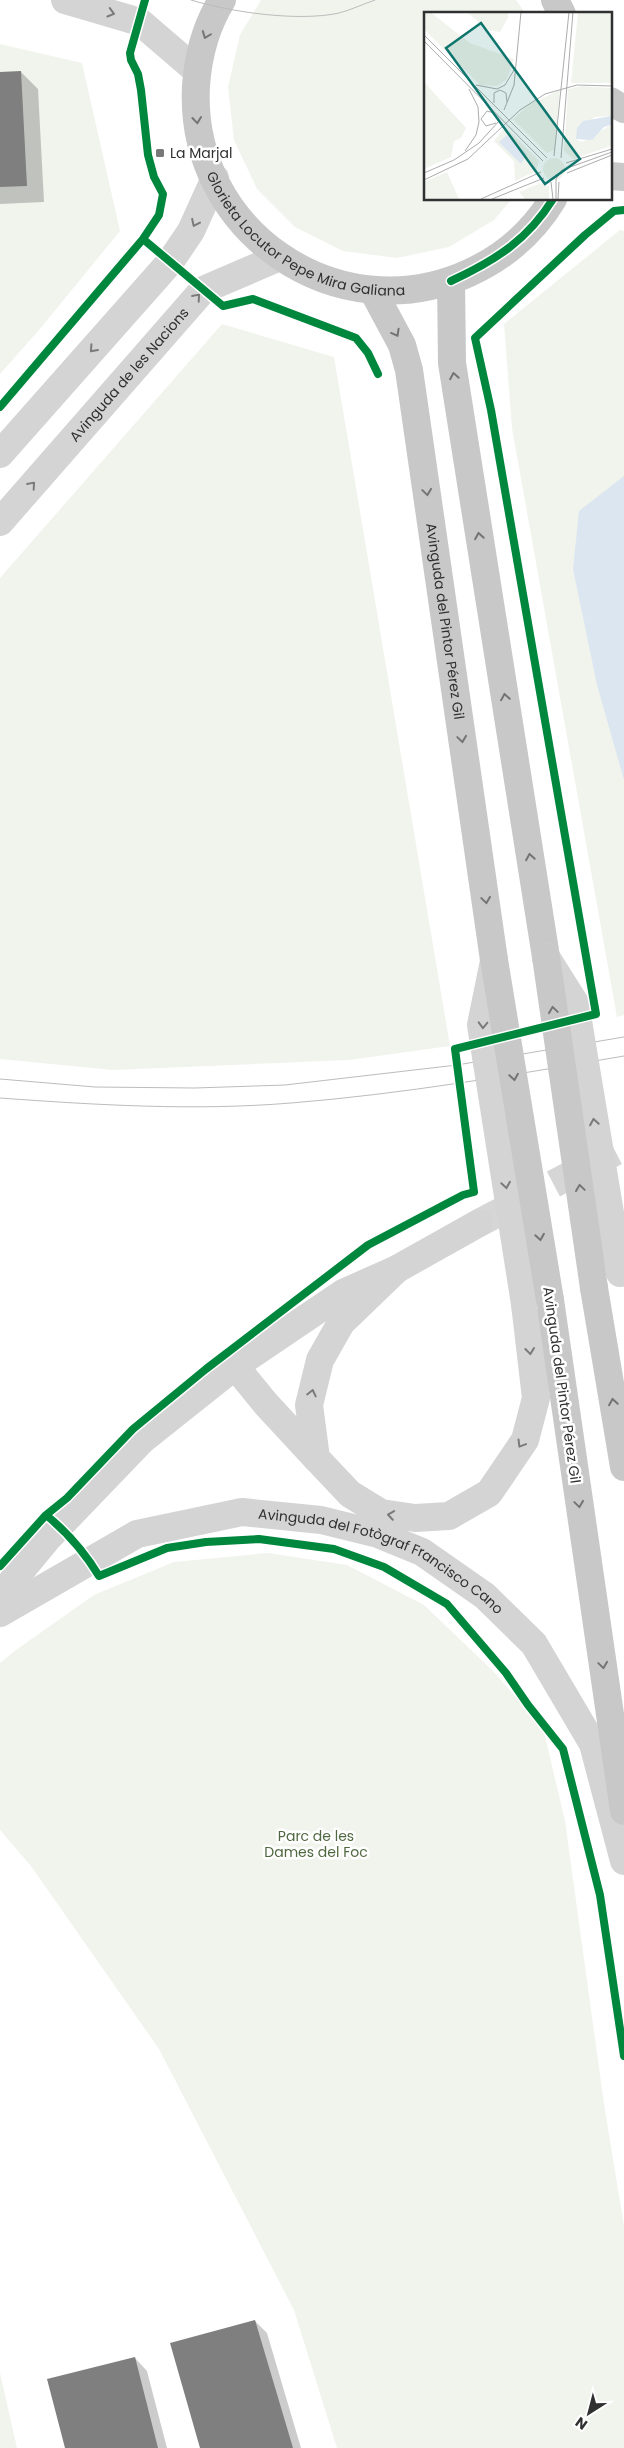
<svg xmlns="http://www.w3.org/2000/svg" width="624" height="2448" font-family="Poppins,sans-serif">
	<style>
		.green { fill: #f1f4ed }
		.water { fill: #dce6f0 }
		.shadow { fill: #0003 }
		.building { fill: #7f7f7f }
		.lines { fill: none; stroke-linecap: round; stroke-linejoin: round }
		.minor-tunnel { stroke: #d6d6d6; stroke-width: 28; stroke-dasharray: 28 14; stroke-linecap: butt }
		.minor { stroke: #d4d4d4; stroke-width: 28 }
		.major { stroke: #c8c8c8; stroke-width: 28 }
		.tram { stroke: #bcbcbc; stroke-width: 1 }
		.minor-bridge { stroke: #d4d4d4; stroke-width: 28 }
		.major-bridge { stroke: #c8c8c8; stroke-width: 28 }
		.cycleway-casing { stroke: #fff; stroke-width: 11 }
		.cycleway { stroke: #00873e; stroke-width: 8 }
		.oneway { stroke: #7a7a7a }
		.oneway2 { stroke: #747474 }
		.poi-dot { fill: #787878; stroke: #fff; stroke-width: 2 }
		.labels { text-anchor: middle; stroke-width: 5; stroke-linejoin: round; paint-order: stroke }
		.poi-label { font-size: 14px; fill: #303030; stroke: #fff; text-anchor: start }
		.street-label { font-size: 14px; fill: #303030; stroke: #fff }
		.park-label { font-size: 14px; fill: #506841; stroke: #fff }
		.inset-road { fill: none; stroke: #acacac; stroke-width: 1 }
		.view { fill: #0f766e; fill-opacity: 0.15; stroke: #0f766e; stroke-width: 2.5 }
		.inset-edge { fill: none; stroke: #303030; stroke-width: 2.5 }
	</style>
	<rect width="100%" height="100%" fill="#fff"/>
	<path class="green" d="M261,0H516L526,14H425V199H512L494,220L449,247L397,258L343,251L295,227L257,189L234,140L228,87L240,35Z
		M0,44L82,63L120,231L39,330L0,374Z
		M620,230L624,231V1015L617,1017L512,428L504,324Z
		M222,324L334,357L450,1046L349,1060L113,1070L0,1059V578Z
		M268,1553L347,1565L424,1605L493,1671L543,1728L565,1821L604,2104L624,2226V2448H337L294,2310L159,2049L31,1866L0,1830V1663L16,1650L94,1595L174,1562Z
		M0,2373L17,2448H0Z"/>
	<path class="water" d="M624,476V780L597,685L573,569L579,511Z"/>
	<path class="shadow" d="M21,72L38,89L44,202L0,204V73Z
		M255,2321L267,2333L301,2448H202Z
		M135,2358L147,2371L167,2448H66Z"/>
	<path class="building" d="M21,71L27,186L0,187V72Z
		M255,2320L293,2448H200L170,2343Z
		M135,2357L158,2448H65L47,2379Z"/>
	<g class="lines">
		<path class="minor-tunnel" d="M479,1223L624,1147"/>
		<g class="minor">
			<path d="M65,0L140,22L197,71"/>
			<path d="M0,454L170,262L191,231L215,178"/>
			<path id="s1" d="M0,522L203,290L280,257"/>
			<path d="M397,1269L341,1323L320,1360L309,1405L316,1458L350,1494L381,1513L415,1518L449,1516L489,1493L525,1440L536,1398L525,1304"/>
			<path d="M235,1366L266,1404L316,1458"/>
			<path d="M0,1596L47,1539L142,1440L235,1366L343,1293L397,1269L479,1223"/>
			<path id="s2" d="M0,1613L137,1534L242,1512L321,1520L378,1534L422,1552L485,1596L534,1644L593,1744L624,1861"/>
		</g>
		<g class="major">
			<path id="s3" d="M222,0C206,26 198,56 196,86C188,231 338,333 469,273C504,257 533,232 553,199"/>
			<path d="M555,0L562,14"/>
			<path d="M610,101L624,109"/>
			<path d="M610,176L624,177"/>
			<path d="M451,281L452,363L546,957"/>
			<path id="s4" d="M373,291L402,345L409,370L494,960"/>
			<path d="M594,1288L624,1467"/>
			<path d="M550,1300L624,1811"/>
		</g>
		<path class="tram" d="M191,0C230,12 298,22 339,13C351,10 363,4 375,0
			M0,1079L95,1087L195,1088L285,1085L457,1065L624,1037
			M0,1098C97,1105 194,1111 291,1103C403,1094 513,1075 624,1056"/>
		<path class="minor-bridge" d="M546,957L575,1003L620,1273
			M494,961L481,1025L525,1304"/>
		<path class="major-bridge" d="M546,957L594,1288
			M494,960L550,1300"/>
		<defs>
			<path id="cycleway" d="M143,239L223,306L253,299L356,338L368,353L378,374
				M451,281C494,261 527,241 553,199
				M0,407L143,239L159,215L163,194L154,177L148,155L141,90L138,74L131,60L130,53L145,0
				M46,1515C67,1532 85,1553 99,1576L167,1548L206,1542L259,1539L334,1549L384,1567L447,1604L506,1673L528,1705L563,1749L600,1895L624,2056
				M0,1566L46,1515L67,1498L133,1429L206,1369L368,1245L463,1195L474,1192L455,1049L596,1014L491,410L475,338L585,235L614,211L624,210"/>
		</defs>
		<use href="#cycleway" class="cycleway-casing"/>
		<use href="#cycleway" class="cycleway"/>
	</g>
	<defs><path id="oneway-chevron" d="M-2-3.5L2.5 0L-2 3.5" fill="none" stroke-width="1.6" stroke-linecap="round" stroke-linejoin="round" transform="scale(1.25)"/></defs>
	<g class="oneway">
		<use href="#oneway-chevron" transform="translate(111 13) rotate(16)"/>
		<use href="#oneway-chevron" transform="translate(195 223) rotate(115)"/>
		<use href="#oneway-chevron" transform="translate(197 297) rotate(-49)"/>
		<use href="#oneway-chevron" transform="translate(93 349) rotate(132)"/>
		<use href="#oneway-chevron" transform="translate(32 485) rotate(-49)"/>
		<use href="#oneway-chevron" transform="translate(483 1025) rotate(92)"/>
		<use href="#oneway-chevron" transform="translate(594 1122) rotate(-99)"/>
		<use href="#oneway-chevron" transform="translate(506 1185) rotate(81)"/>
		<use href="#oneway-chevron" transform="translate(530 1351) rotate(83)"/>
		<use href="#oneway-chevron" transform="translate(312 1393) rotate(-77)"/>
		<use href="#oneway-chevron" transform="translate(521 1444) rotate(121)"/>
		<use href="#oneway-chevron" transform="translate(391 1515) rotate(-171)"/>
	</g>
	<g class="oneway2">
		<use href="#oneway-chevron" transform="translate(206 35) rotate(111)"/>
		<use href="#oneway-chevron" transform="translate(197 120) rotate(84)"/>
		<use href="#oneway-chevron" transform="translate(396 333) rotate(61)"/>
		<use href="#oneway-chevron" transform="translate(454 376) rotate(-100)"/>
		<use href="#oneway-chevron" transform="translate(427 492) rotate(82)"/>
		<use href="#oneway-chevron" transform="translate(479 536) rotate(-99)"/>
		<use href="#oneway-chevron" transform="translate(505 697) rotate(-99)"/>
		<use href="#oneway-chevron" transform="translate(462 739) rotate(82)"/>
		<use href="#oneway-chevron" transform="translate(530 857) rotate(-99)"/>
		<use href="#oneway-chevron" transform="translate(486 900) rotate(82)"/>
		<use href="#oneway-chevron" transform="translate(553 1010) rotate(-98)"/>
		<use href="#oneway-chevron" transform="translate(514 1077) rotate(81)"/>
		<use href="#oneway-chevron" transform="translate(580 1188) rotate(-98)"/>
		<use href="#oneway-chevron" transform="translate(540 1237) rotate(81)"/>
		<use href="#oneway-chevron" transform="translate(613 1402) rotate(-99)"/>
		<use href="#oneway-chevron" transform="translate(579 1504) rotate(82)"/>
		<use href="#oneway-chevron" transform="translate(603 1665) rotate(82)"/>
	</g>
	<rect class="poi-dot" x="155" y="148" width="10" height="10" rx="2.5"/>
	<g class="labels">
		<g class="poi-label">
			<text x="170" y="158">La Marjal</text>
		</g>
		<g class="street-label">
			<text dy="5" stroke="none"><textPath href="#s3" startOffset="300">Glorieta Locutor Pepe Mira Galiana</textPath></text>
			<text dy="5" stroke="none"><textPath href="#s1" startOffset="196">Avinguda de les Nacions</textPath></text>
			<text dy="5" stroke="none"><textPath href="#s4" startOffset="341">Avinguda del Pintor Pérez Gil</textPath></text>
			<text transform="translate(562 1385) rotate(82)" y="5">Avinguda del Pintor Pérez Gil</text>
			<text dy="5" stroke="none"><textPath href="#s2" startOffset="416">Avinguda del Fotògraf Francisco Cano</textPath></text>
		</g>
		<g class="park-label">
			<text x="316" y="1841">Parc de les<tspan x="316" dy="16">Dames del Foc</tspan></text>
		</g>
	</g>
	<g transform="translate(424 12)">
		<rect width="188" height="188" fill="#fff"/>
		<path d="M0,0H6L46,31L90,47L83,67L73,74L56,73L0,17ZM43,0H84V6L76,20L64,18ZM154,0H187V71H147ZM0,70L42,116L37,126L30,129L27,145L0,157ZM158,74L187,76V104L170,105L152,127L158,130L187,113V134L149,147L140,139L144,77ZM136,78L130,138L123,141L89,107L106,92ZM81,115L115,149L112,159L91,169L90,149L70,129ZM119 157a11 11 0 1 1 22 0a11 11 0 1 1-22 0ZM23,160L35,187H0V170ZM117,171L125,175V187H101L95,180Z" fill="#f1f4ed"/>
		<path d="M187,104V113L180,115L168,128L152,127L153,116L159,109ZM83,123L103,142L97,152L75,130Z" fill="#dce6f0"/>
		<path class="inset-road" d="M0,23L123,146M0,29L119,149M52,73L73,77L81,73L90,58M70,91V81L76,78L82,81L83,90M80,98L90,73L97,0M70,101L63,99L57,107L62,114L72,111M41,139L52,123L55,110L54,95L45,77M130,144L145,0M137,146L149,0M142,151L188,137M0,161L30,148L55,131L75,109M143,161L188,143M0,168L44,147L96,98L121,82L153,73L188,74M127,170L129,187M57,187L117,160M68,187L120,166M132,187V167L138,158L188,140M134,187L135,170"/>
		<path class="view" d="M57,11L156,147L121,172L22,36Z"/>
		<rect width="188" height="188" class="inset-edge"/>
	</g>
	<g transform="translate(589 2413) rotate(216)" stroke="#ffffff" stroke-width="4" paint-order="stroke">
	<path d="M0-4L9 19L0 12L-9 19Z" fill="#303030"/>
	<text y="-8" font-size="14" font-weight="bold" text-anchor="middle" fill="#303030">N</text>
	</g>
</svg>
